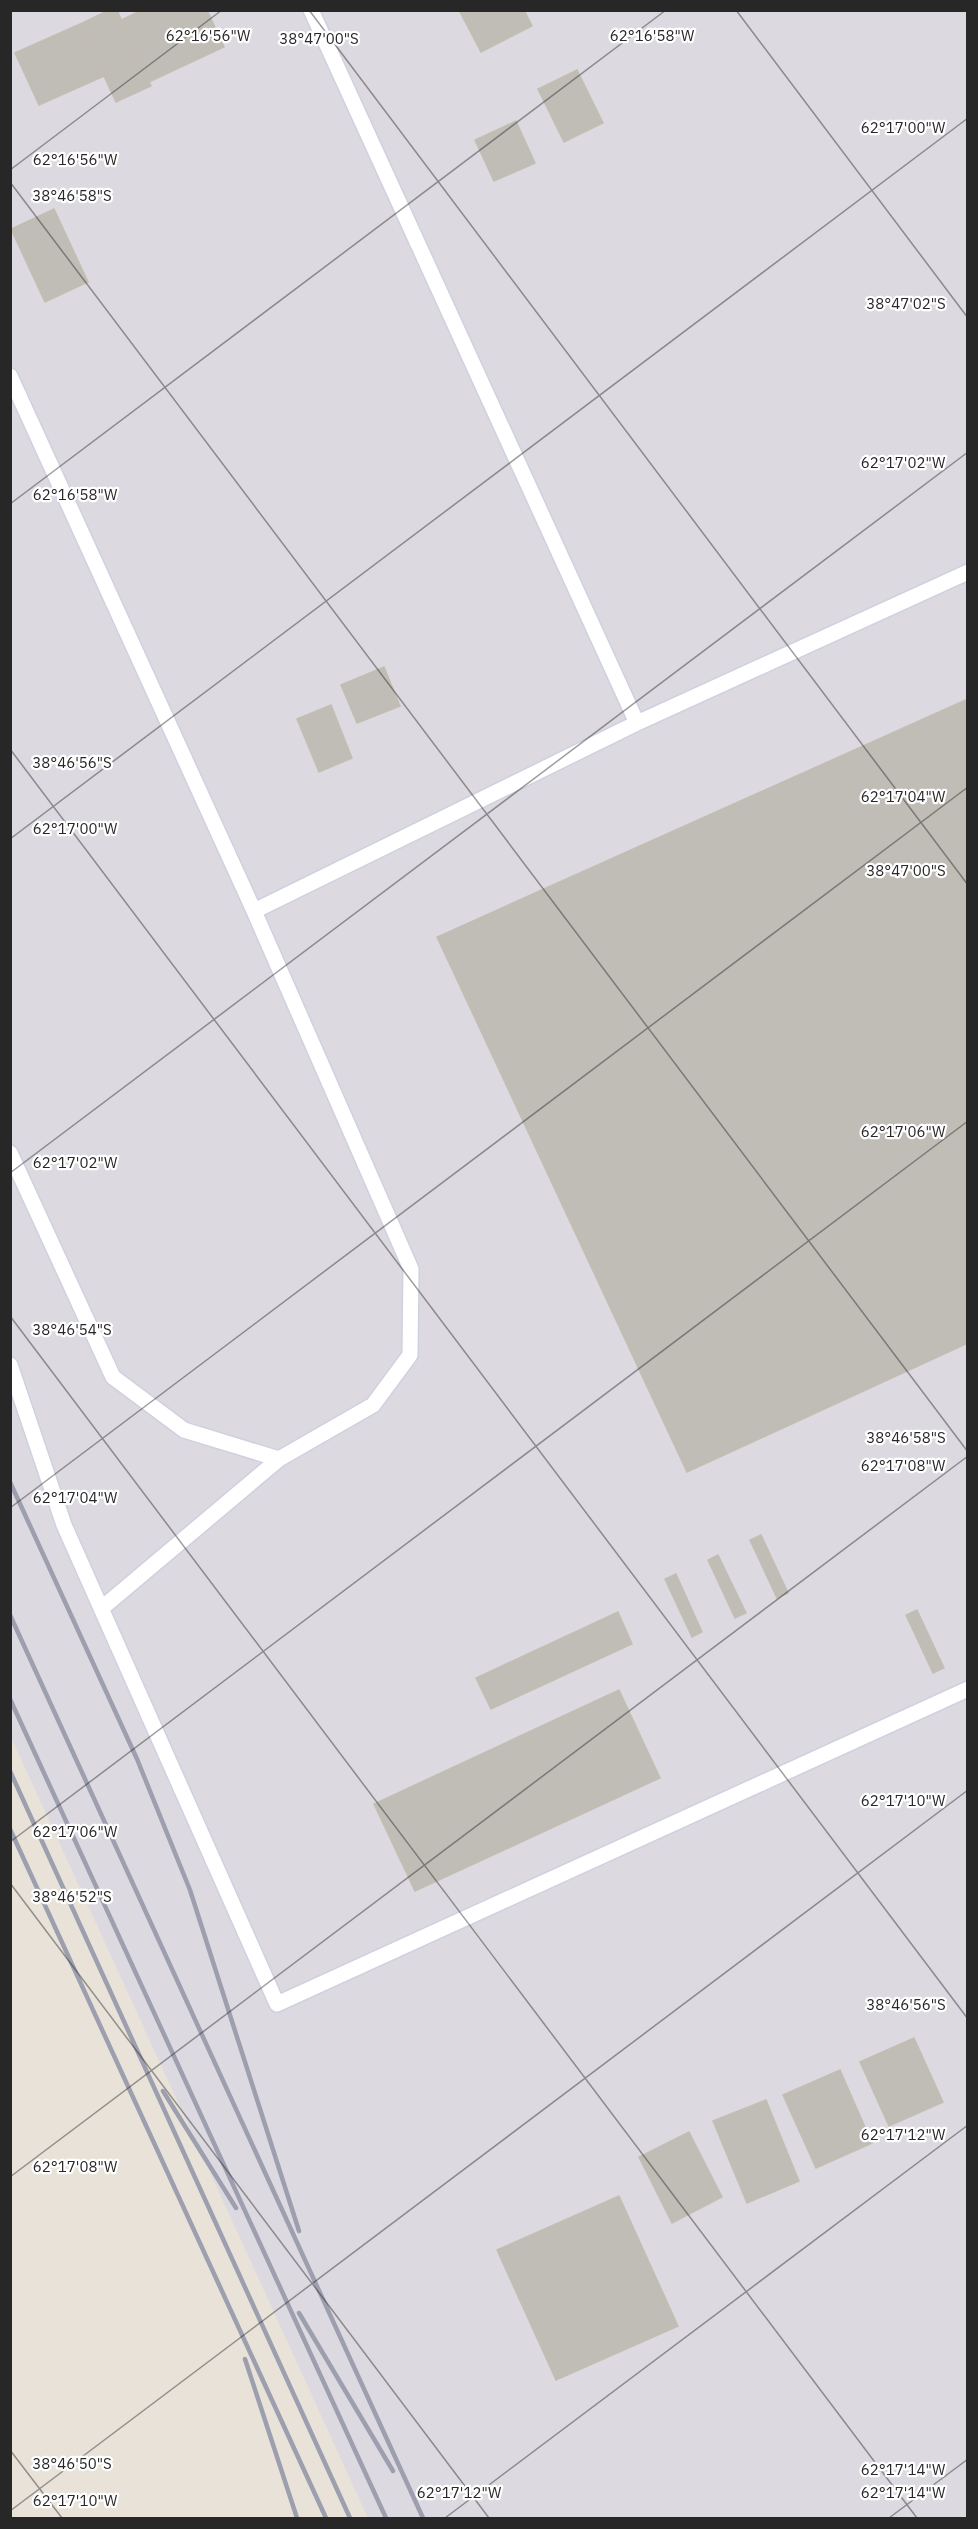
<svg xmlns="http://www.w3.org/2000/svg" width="978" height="2529" font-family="'IBM Plex Sans',sans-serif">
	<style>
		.industrial { fill: #dcd9e1 }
		.building { fill: #c0bcb6; stroke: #c3beb3; stroke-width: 1.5 }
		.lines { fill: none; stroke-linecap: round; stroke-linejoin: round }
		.service-casing { stroke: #cfd1df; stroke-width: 18 }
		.service { stroke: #fff; stroke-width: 15 }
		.rail { stroke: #9d9faf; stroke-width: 4.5 }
		.ticks { fill: none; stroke: #272727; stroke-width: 1.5; stroke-opacity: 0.45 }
		.ticks-label { font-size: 15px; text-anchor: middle; fill: #272727; stroke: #fff; stroke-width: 4.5; stroke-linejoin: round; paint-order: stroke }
	</style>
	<rect width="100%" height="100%" fill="#e8e2d9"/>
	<path class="industrial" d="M10,11H967V2518H368L11,1737Z"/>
	<path class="building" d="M109,10H117L151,86L116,102L80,24Z
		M142,10H207L224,47L149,82L121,20Z
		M459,10H524L532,26L481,52Z
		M80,24L104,76L39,105L15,53Z
		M577,70L603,123L564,142L538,89Z
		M516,121L535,163L494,181L475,140Z
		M54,209L88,282L45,302L11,229Z
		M384,667L400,706L357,723L341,685Z
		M968,699V1343L687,1472L437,937Z
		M331,705L352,758L319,772L297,719Z
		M761,1535L788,1593L777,1598L750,1540Z
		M718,1555L746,1613L735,1618L708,1560Z
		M676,1574L702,1632L692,1637L665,1579Z
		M917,1610L944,1668L933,1673L906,1615Z
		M618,1612L632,1644L491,1709L476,1678Z
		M619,1690L660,1778L415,1891L374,1804Z
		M914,2038L943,2102L889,2126L860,2062Z
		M840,2070L872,2143L816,2168L783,2095Z
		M766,2100L799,2181L747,2203L713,2121Z
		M689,2132L722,2197L672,2223L639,2157Z
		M619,2196L678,2326L556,2380L497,2250Z"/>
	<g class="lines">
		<defs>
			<path id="service" d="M311,10L637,723
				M10,376L254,911L411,1269L410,1355L373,1405L279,1459L184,1430L113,1377L10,1153
				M254,911L637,723L968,572
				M10,1365L64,1525L277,2004L968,1689
				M102,1608L279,1459"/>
		</defs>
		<use href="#service" class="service-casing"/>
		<use href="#service" class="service"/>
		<path class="rail" d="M10,1482L137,1759L190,1890L299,2231
			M10,1615L423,2518
			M10,1699L386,2518
			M10,1771L350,2518
			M10,1829L326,2518
			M163,2091L236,2208
			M299,2313L393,2471
			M245,2359L297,2518"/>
	</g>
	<path class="ticks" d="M309,10L968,885M736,10L968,318M10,170L222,10M10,182L968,1452M10,504L666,10M10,749L968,2019M10,839L968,118M10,1173L968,452M10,1316L917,2518M10,1508L968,787M10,1842L968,1121M10,1883L489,2518M10,2177L968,1456M10,2450L62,2518M10,2511L968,1790M445,2518L968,2125M889,2518L968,2459"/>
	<g class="ticks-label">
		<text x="208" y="41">62°16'56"W</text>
		<text x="652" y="41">62°16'58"W</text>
		<text x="319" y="44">38°47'00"S</text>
		<text x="903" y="133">62°17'00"W</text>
		<text x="75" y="165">62°16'56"W</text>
		<text x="72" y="201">38°46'58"S</text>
		<text x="906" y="309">38°47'02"S</text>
		<text x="903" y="468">62°17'02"W</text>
		<text x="75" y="500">62°16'58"W</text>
		<text x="72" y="768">38°46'56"S</text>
		<text x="903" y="802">62°17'04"W</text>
		<text x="75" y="834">62°17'00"W</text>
		<text x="906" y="876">38°47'00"S</text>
		<text x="903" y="1137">62°17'06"W</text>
		<text x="75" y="1168">62°17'02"W</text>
		<text x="72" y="1335">38°46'54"S</text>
		<text x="906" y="1443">38°46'58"S</text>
		<text x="903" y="1471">62°17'08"W</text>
		<text x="75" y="1503">62°17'04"W</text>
		<text x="903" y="1806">62°17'10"W</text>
		<text x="75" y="1837">62°17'06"W</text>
		<text x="72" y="1902">38°46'52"S</text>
		<text x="906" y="2010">38°46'56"S</text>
		<text x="903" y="2140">62°17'12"W</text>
		<text x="75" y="2172">62°17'08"W</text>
		<text x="72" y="2469">38°46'50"S</text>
		<text x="903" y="2475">62°17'14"W</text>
		<text x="459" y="2498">62°17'12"W</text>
		<text x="903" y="2498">62°17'14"W</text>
		<text x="75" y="2506">62°17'10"W</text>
	</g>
	<rect width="978" height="2529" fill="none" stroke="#272727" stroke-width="24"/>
</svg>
